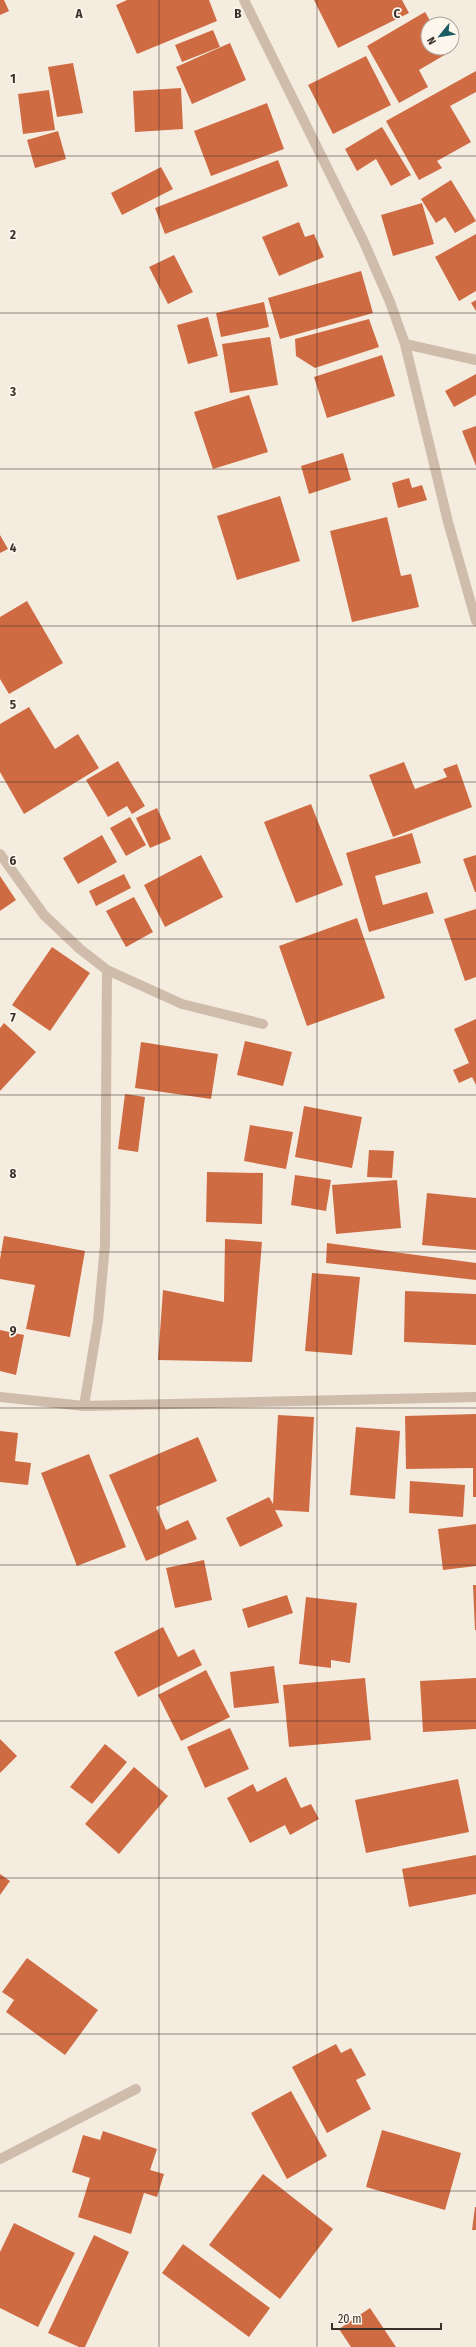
<svg xmlns="http://www.w3.org/2000/svg" width="476" height="2347" font-family="'Fira Sans Condensed',sans-serif">
	<style>
		.building { fill: #cf6b43 }
		.lines { fill: none; stroke-linecap: round; stroke-linejoin: round }
		.minor { stroke: #cfbcaa; stroke-width: 10 }
		.grid { fill: none; stroke: #3c302a; stroke-width: 1; stroke-opacity: 0.55 }
		.grid-label { font-size: 13px; text-anchor: middle; font-weight: bold; fill: #3c302a; stroke: #fcf6ed; stroke-width: 3.5; stroke-linejoin: round; paint-order: stroke }
	</style>
	<rect width="100%" height="100%" fill="#f5ece0"/>
	<path class="building" d="M0,0H4L9,11L0,15Z
		M127,0H209L217,21L137,54L116,5Z
		M314,0H402L409,13L338,48Z
		M425,12L432,24H428V48H445L448,53L419,70L428,87L399,103L367,46Z
		M213,30L220,47L182,62L175,45Z
		M230,43L246,80L192,104L176,67Z
		M366,56L391,105L333,134L308,85Z
		M73,63L83,113L57,117L48,67Z
		M476,71V92L450,106L471,142L437,161L442,168L419,180L386,121Z
		M181,88L183,129L135,132L133,91Z
		M49,90L55,130L23,134L18,94Z
		M267,103L284,149L211,176L194,131Z
		M382,127L411,175L391,186L376,159L357,171L345,149Z
		M58,131L66,159L35,168L27,140Z
		M278,160L288,186L165,234L155,208Z
		M161,167L173,189L122,215L111,193Z
		M451,180L476,221L455,233L445,217L436,223L421,199Z
		M422,203L434,244L393,256L381,215Z
		M299,222L305,237L314,234L324,257L279,276L262,237Z
		M476,234V291L459,301L435,257Z
		M174,255L193,292L168,304L149,267Z
		M361,271L373,313L280,339L268,298Z
		M476,300V311L471,303Z
		M264,302L269,327L221,337L216,313Z
		M208,317L218,356L188,364L177,325Z
		M369,319L379,347L315,368L296,356L295,339Z
		M270,337L278,385L230,393L222,344Z
		M382,355L395,396L327,418L314,377Z
		M476,374V395L454,407L445,391Z
		M249,395L268,452L213,469L194,412Z
		M476,426V466L462,431Z
		M343,453L351,480L309,494L301,466Z
		M409,478L412,488L422,485L427,500L398,508L392,483Z
		M280,496L300,561L237,580L217,516Z
		M387,517L401,576L411,574L419,607L352,622L330,531Z
		M0,535L8,549L0,553Z
		M27,601L63,663L9,694L0,679V617Z
		M29,707L55,749L78,734L99,768L24,814L0,772V724Z
		M118,761L145,806L132,814L127,806L108,817L86,780Z
		M404,762L415,789L447,777L443,769L457,764L472,807L393,837L369,775Z
		M311,804L343,885L296,903L264,822Z
		M157,808L171,839L150,848L136,818Z
		M130,817L146,845L126,856L110,828Z
		M412,833L421,863L375,876L383,905L427,892L434,913L369,932L346,853Z
		M102,835L117,862L78,884L63,858Z
		M201,855L223,897L165,927L144,885Z
		M476,855V892H475L463,859Z
		M124,874L131,888L96,906L89,891Z
		M0,876L16,900L0,911Z
		M134,897L153,932L126,947L106,911Z
		M476,909V977L465,981L444,919Z
		M357,918L385,998L307,1026L279,946Z
		M52,947L90,973L50,1031L12,1005Z
		M476,1019V1085L472,1077L459,1083L453,1070L469,1063L454,1029Z
		M4,1023L36,1052L0,1091V1028Z
		M245,1041L292,1052L283,1086L237,1075Z
		M141,1042L218,1054L211,1099L135,1088Z
		M125,1094L145,1097L138,1152L118,1149Z
		M304,1106L362,1117L352,1168L295,1157Z
		M250,1125L293,1132L286,1169L244,1161Z
		M369,1150L394,1151L392,1178L367,1177Z
		M207,1172L263,1173L262,1224L206,1222Z
		M295,1175L331,1180L326,1211L291,1205Z
		M397,1180L401,1228L336,1234L332,1185Z
		M427,1193L476,1198V1250L422,1245Z
		M4,1236L85,1251L70,1337L26,1329L35,1285L0,1279V1259Z
		M225,1239L262,1242L252,1362L158,1360L163,1290L224,1302Z
		M327,1243L476,1263V1280L326,1263Z
		M312,1273L360,1277L352,1355L305,1351Z
		M405,1291L476,1294V1345L404,1342Z
		M0,1330L24,1335L16,1375L0,1371Z
		M476,1414V1497H473V1468L406,1469L405,1416Z
		M278,1415L314,1417L309,1512L275,1510L283,1526L240,1547L226,1518L269,1497L273,1504Z
		M356,1427L400,1431L395,1499L350,1495Z
		M0,1431L18,1433L15,1461L31,1463L28,1485L0,1482Z
		M198,1437L217,1481L156,1507L166,1530L188,1520L197,1539L146,1561L109,1475Z
		M89,1454L126,1547L77,1566L41,1473Z
		M410,1481L465,1485L463,1517L409,1513Z
		M476,1524V1566L443,1570L438,1529Z
		M204,1560L212,1600L175,1608L166,1568Z
		M473,1585H476V1630H475Z
		M287,1595L293,1613L248,1628L242,1609Z
		M306,1597L357,1603L350,1663L331,1660V1668L299,1664Z
		M163,1627L178,1657L194,1649L202,1665L138,1697L114,1652Z
		M274,1666L279,1703L234,1708L230,1672Z
		M206,1670L230,1717L181,1741L158,1695Z
		M365,1678L371,1740L289,1747L283,1685Z
		M476,1678V1729L423,1732L420,1681Z
		M230,1728L249,1769L205,1788L187,1747Z
		M0,1739L17,1756L0,1773Z
		M105,1744L127,1762L92,1804L70,1787Z
		M134,1767L168,1796L119,1854L85,1824Z
		M286,1777L301,1808L311,1804L319,1819L290,1835L285,1825L250,1843L227,1798L253,1784L257,1792Z
		M458,1779L469,1832L366,1853L355,1800Z
		M476,1855V1894L409,1907L402,1869Z
		M0,1874L10,1881L0,1895Z
		M27,1958L98,2010L65,2055L6,2012L14,2000L2,1992Z
		M336,2044L341,2053L351,2048L366,2075L356,2080L371,2109L327,2133L292,2067Z
		M291,2091L327,2156L287,2179L251,2113Z
		M382,2130L461,2153L445,2210L366,2187Z
		M103,2131L157,2149L150,2170L164,2174L157,2197L144,2193L131,2234L78,2217L90,2178L72,2172L83,2135L100,2140Z
		M263,2174L333,2229L280,2299L209,2245Z
		M475,2207H476V2230H472Z
		M14,2223L75,2253L38,2327L0,2308V2252Z
		M94,2235L129,2252L85,2347H79L48,2333Z
		M183,2244L270,2308L249,2337L162,2273Z
		M370,2308L396,2347H351L339,2329Z"/>
	<g class="lines">
		<path class="minor" d="M244,0L363,240L390,302L405,344L448,522L476,621
			M405,344L476,360
			M0,854L44,915L80,949L107,970L182,1004L263,1024
			M0,1397L84,1406L476,1397
			M84,1406L98,1321L105,1245L107,970
			M0,2159L136,2089"/>
	</g>
	<path class="grid" d="M159,0V2347M317,0V2347M0,156H476M0,313H476M0,469H476M0,626H476M0,782H476M0,939H476M0,1095H476M0,1252H476M0,1408H476M0,1565H476M0,1721H476M0,1878H476M0,2034H476M0,2191H476"/>
	<g class="grid-label">
		<text x="79" y="18">A</text>
		<text x="238" y="18">B</text>
		<text x="397" y="18">C</text>
		<text x="13" y="83">1</text>
		<text x="13" y="239">2</text>
		<text x="13" y="396">3</text>
		<text x="13" y="552">4</text>
		<text x="13" y="709">5</text>
		<text x="13" y="865">6</text>
		<text x="13" y="1022">7</text>
		<text x="13" y="1178">8</text>
		<text x="13" y="1335">9</text>
	</g>
	<g transform="translate(440 36) rotate(240)"><circle r="19" fill="#fcf6ed" stroke="#afa79f"/>
	<path d="M0-3L7 15L0 10L-7 15Z" fill="#1b5a62"/>
	<text y="-6" font-size="11" font-weight="bold" text-anchor="middle" fill="#3c302a">N</text>
	</g>
	<path d="M332 2323v6h109v-6" fill="none" stroke="#3c302a" stroke-width="2"/>
	<text x="338" y="2323" font-size="12" fill="#3c302a" stroke="#fcf6ed" stroke-width="3" paint-order="stroke">20 m</text>
</svg>
